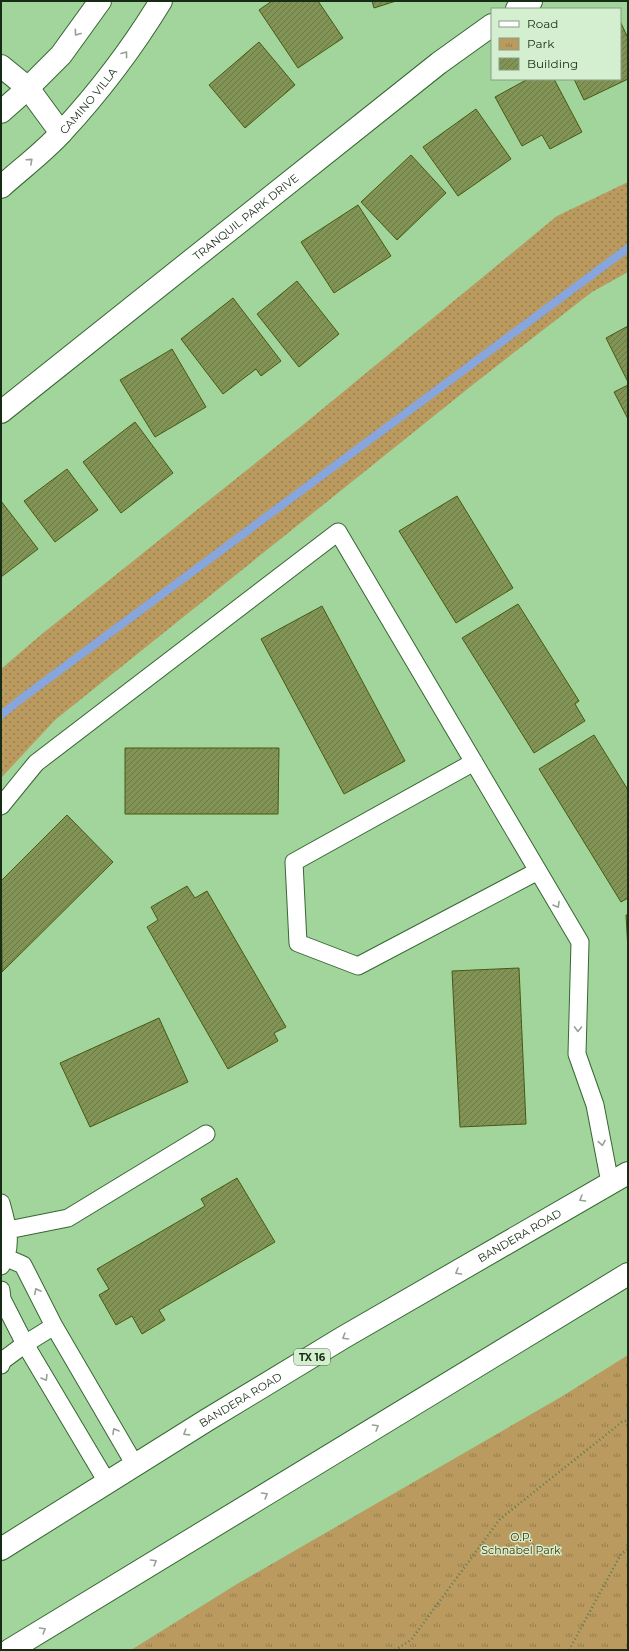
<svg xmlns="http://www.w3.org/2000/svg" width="629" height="1651" font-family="Montserrat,sans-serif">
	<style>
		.grass { fill: url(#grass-dots) }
		.park { fill: url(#park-tufts) }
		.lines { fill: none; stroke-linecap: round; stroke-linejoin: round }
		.stream { stroke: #87a6de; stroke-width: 8 }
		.building { fill: url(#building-hatch); stroke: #495a12 }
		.service-casing { stroke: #376733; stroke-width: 19 }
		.minor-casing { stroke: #376733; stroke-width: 24 }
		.tertiary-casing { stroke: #376733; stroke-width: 24 }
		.primary-casing { stroke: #376733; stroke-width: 24 }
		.path { stroke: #587c54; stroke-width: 2.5; stroke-dasharray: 1 3; stroke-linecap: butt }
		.service { stroke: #fff; stroke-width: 17 }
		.minor { stroke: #fff; stroke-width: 22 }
		.tertiary { stroke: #fff; stroke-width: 22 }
		.primary { stroke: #fff; stroke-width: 22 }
		.oneway { stroke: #97a096 }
		.labels { text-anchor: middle; stroke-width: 3; stroke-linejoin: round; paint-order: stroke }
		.shield { fill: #d4eed0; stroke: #50664d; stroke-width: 1 }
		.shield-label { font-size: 10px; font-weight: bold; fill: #172c15 }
		.street-label { font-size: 11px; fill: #172c15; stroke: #d4eed0 }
		.park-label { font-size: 11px; fill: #493300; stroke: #d4eed0 }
	</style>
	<defs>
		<pattern id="grass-dots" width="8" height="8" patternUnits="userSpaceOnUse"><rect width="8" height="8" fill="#ba9a5f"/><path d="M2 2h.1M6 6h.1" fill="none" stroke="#967e4d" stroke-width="1.8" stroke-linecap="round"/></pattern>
		<pattern id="park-tufts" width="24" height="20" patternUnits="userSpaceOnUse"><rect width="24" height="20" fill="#ba9a5f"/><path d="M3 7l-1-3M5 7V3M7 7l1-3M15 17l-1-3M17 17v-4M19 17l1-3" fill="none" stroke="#967e4d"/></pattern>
		<pattern id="building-hatch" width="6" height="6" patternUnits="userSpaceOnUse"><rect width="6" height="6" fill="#819355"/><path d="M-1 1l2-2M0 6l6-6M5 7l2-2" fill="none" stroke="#697845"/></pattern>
	</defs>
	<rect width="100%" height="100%" fill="#a1d59b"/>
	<path class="grass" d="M628,182V272L592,292L475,383L55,720L1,778V669L42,634L298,429L557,216Z"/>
	<path class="park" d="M628,1355V1650H131L237,1584L561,1397Z"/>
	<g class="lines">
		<path class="stream" d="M1,715L21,699L628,248"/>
	</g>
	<path class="building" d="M272,1H318L343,38L298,68L259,10Z
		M372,1H396L374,8Z
		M620,21L628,38V79L584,100L574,79H620Z
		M259,42L295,85L245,128L209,85Z
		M528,79H554L582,132L550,149L542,135L522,146L495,97Z
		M476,109L511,159L458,196L423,147Z
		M411,155L446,193L397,240L361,202Z
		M358,205L391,256L334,293L301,242Z
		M297,281L339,334L299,367L257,314Z
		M233,298L281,361L261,376L256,369L223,394L181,339Z
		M628,326V382L606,338Z
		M172,349L206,407L155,437L120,380Z
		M628,385V419L614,392Z
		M135,422L173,473L121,513L83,462Z
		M67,469L98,510L55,542L24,501Z
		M457,496L513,588L456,623L399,531Z
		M1,501L38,549L1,577Z
		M518,604L579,701L575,704L585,721L534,753L462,638Z
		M322,606L405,761L344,794L261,639Z
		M594,735L628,790V898L621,902L539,769Z
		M125,748H279L278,814H125Z
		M67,815L113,862L2,972L1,881Z
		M187,886L195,898L207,891L286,1027L274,1033L278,1041L228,1069L147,927L158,920L151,907Z
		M626,915H628V950Z
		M519,968L526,1124L460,1127L452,971Z
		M159,1018L188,1082L90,1127L60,1063Z
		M237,1178L275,1242L159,1310L165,1320L142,1334L132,1316L116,1325L99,1295L109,1289L97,1269L205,1206L201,1199Z"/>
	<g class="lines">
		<defs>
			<path id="service" d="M474,762L294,862L298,943L358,966L538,871
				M1,806L36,763L338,532L580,942L577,1054L595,1105L610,1183
				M1,1203C7,1224 14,1247 1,1266
				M8,1230L68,1218L206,1134
				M7,1258L23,1265L54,1326L135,1465
				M1,1290L2,1299L25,1344L107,1482
				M1,1365L2,1361L25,1344L54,1326"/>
			<g id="minor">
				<path d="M517,9L531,1"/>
				<path d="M1,66L28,88L61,133"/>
				<path id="s1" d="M1,412L439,63L492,25"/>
			</g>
			<g id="tertiary">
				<path d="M1,112L28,88L61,55L100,1"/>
				<path id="s2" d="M1,187C21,169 44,152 62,132C98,93 133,47 161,1"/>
			</g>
			<g id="primary">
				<path id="s3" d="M1,1549L207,1420L344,1337L628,1173"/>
				<path d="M10,1650L628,1274"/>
			</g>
		</defs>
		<use href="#service" class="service-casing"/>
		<use href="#minor" class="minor-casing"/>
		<use href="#tertiary" class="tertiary-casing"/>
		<use href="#primary" class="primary-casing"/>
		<path class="path" d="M395,1650L411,1640L500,1519L622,1422L628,1420
			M569,1650L621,1554L628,1549"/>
		<use href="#service" class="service"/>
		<use href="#minor" class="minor"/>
		<use href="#tertiary" class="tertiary"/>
		<use href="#primary" class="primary"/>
	</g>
	<defs><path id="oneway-chevron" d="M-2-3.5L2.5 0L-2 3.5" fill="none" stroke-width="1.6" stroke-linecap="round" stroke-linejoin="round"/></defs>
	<g class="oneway">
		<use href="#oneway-chevron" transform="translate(77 33) rotate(126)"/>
		<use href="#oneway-chevron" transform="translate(125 54) rotate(-53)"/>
		<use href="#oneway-chevron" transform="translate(30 161) rotate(-42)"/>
		<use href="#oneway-chevron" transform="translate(557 905) rotate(60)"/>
		<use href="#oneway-chevron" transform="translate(578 1029) rotate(91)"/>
		<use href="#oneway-chevron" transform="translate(602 1143) rotate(80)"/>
		<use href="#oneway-chevron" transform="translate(582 1199) rotate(150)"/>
		<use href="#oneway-chevron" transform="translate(458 1272) rotate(150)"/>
		<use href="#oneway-chevron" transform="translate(37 1291) rotate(-117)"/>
		<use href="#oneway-chevron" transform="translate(345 1337) rotate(149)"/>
		<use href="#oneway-chevron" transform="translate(45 1378) rotate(59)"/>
		<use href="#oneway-chevron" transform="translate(376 1427) rotate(-31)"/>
		<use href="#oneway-chevron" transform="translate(115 1431) rotate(-120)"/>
		<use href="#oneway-chevron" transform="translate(186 1433) rotate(148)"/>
		<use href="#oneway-chevron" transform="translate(265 1495) rotate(-31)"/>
		<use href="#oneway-chevron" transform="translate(154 1562) rotate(-31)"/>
		<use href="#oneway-chevron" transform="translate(43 1630) rotate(-31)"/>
	</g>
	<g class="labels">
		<rect class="shield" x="294" y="1349" width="36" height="16" rx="3"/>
		<g class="shield-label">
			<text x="312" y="1361">TX 16</text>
		</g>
		<g class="street-label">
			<text dy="4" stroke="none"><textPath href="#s2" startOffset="123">CAMINO VILLA</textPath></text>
			<text dy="4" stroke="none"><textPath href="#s1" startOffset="313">TRANQUIL PARK DRIVE</textPath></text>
			<text dy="4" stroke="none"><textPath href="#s3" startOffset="606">BANDERA ROAD</textPath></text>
			<text dy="4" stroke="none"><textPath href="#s3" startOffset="282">BANDERA ROAD</textPath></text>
		</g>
		<g class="park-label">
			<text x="521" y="1541">O.P.<tspan x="521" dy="13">Schnabel Park</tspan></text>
		</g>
	</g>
	<rect width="629" height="1651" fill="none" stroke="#172c15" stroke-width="4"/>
	<rect x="491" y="8" width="130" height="72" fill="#d4eed0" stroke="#88a085"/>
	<rect x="499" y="21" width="20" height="6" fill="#ffffff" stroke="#88a085"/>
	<text x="527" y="28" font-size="12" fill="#172c15">Road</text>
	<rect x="499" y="38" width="20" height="12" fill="url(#park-tufts)" stroke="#88a085"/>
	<text x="527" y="48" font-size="12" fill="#172c15">Park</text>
	<rect x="499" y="58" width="20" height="12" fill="url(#building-hatch)" stroke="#88a085"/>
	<text x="527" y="68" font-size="12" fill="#172c15">Building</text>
</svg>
